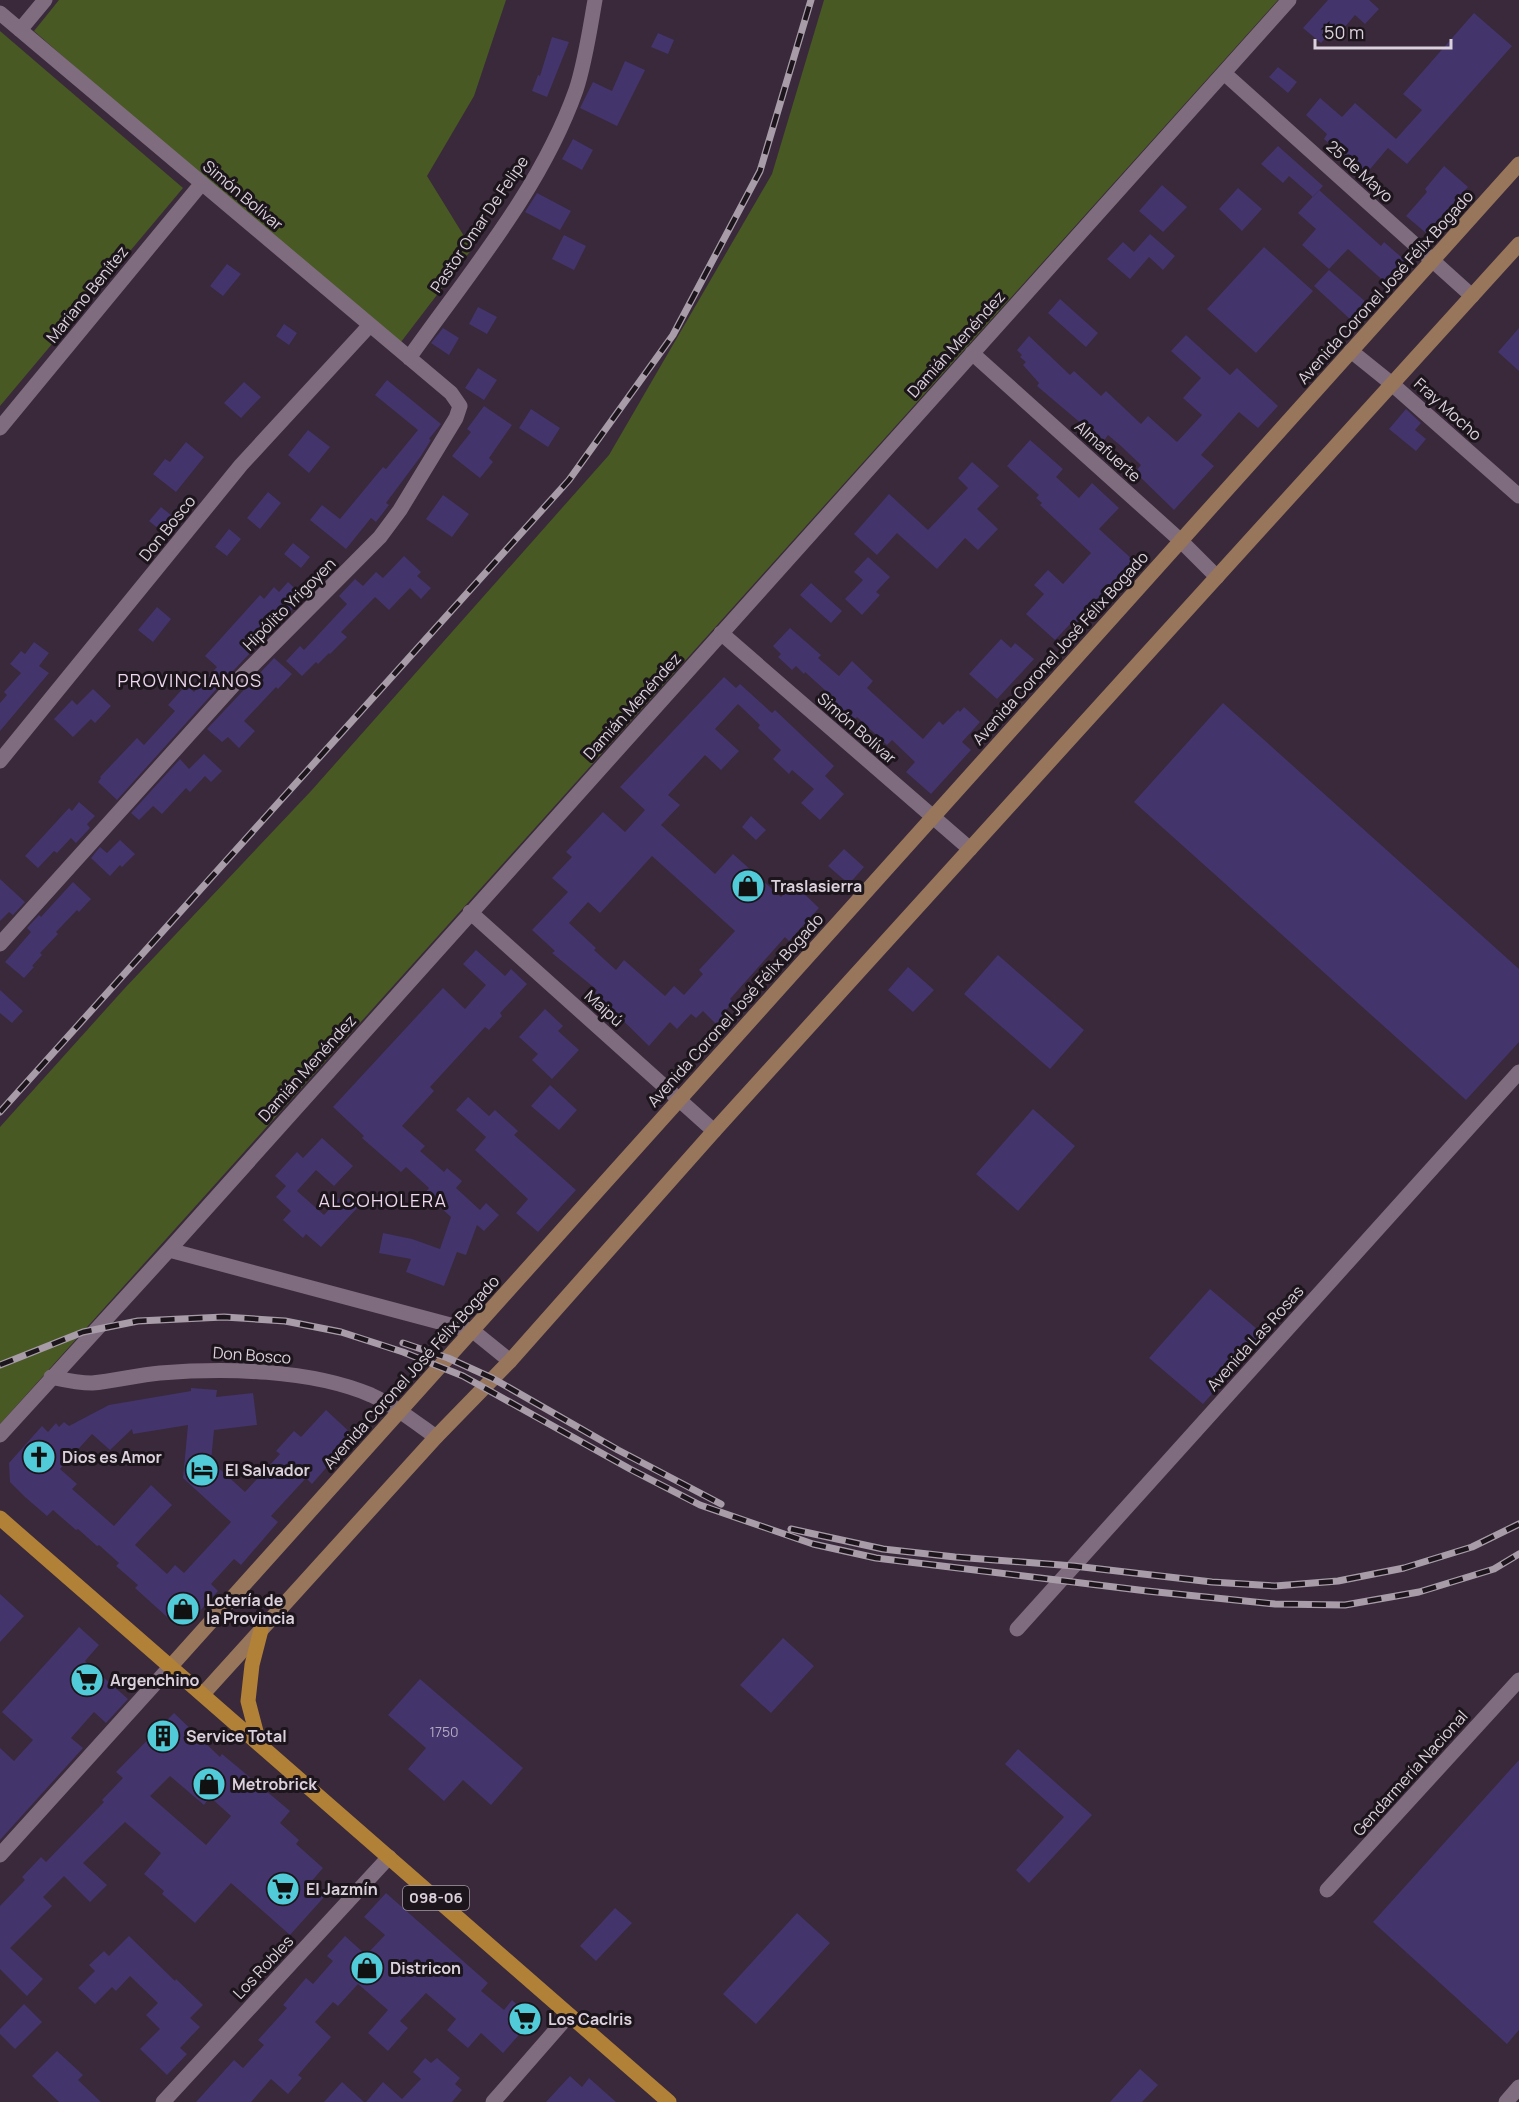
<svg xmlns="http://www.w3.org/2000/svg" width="1519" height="2102" font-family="Manrope,sans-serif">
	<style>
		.green { fill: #485923 }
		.building { fill: #43346c; fill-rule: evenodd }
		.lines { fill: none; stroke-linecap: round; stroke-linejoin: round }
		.minor { stroke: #7f6c7f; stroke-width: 15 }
		.tertiary { stroke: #7f6c7f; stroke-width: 15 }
		.secondary { stroke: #98765b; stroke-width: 15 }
		.primary { stroke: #b18138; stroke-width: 15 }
		.rail-casing { stroke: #a89ca9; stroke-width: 7 }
		.rail { stroke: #1c151c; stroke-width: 4.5; stroke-dasharray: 14; stroke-linecap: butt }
		.labels { text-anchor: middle; stroke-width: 6; stroke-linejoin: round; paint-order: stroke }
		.number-label { font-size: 14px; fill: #b5aac0 }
		.shield { fill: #1c151c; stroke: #a299a2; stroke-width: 1.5 }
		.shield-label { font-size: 15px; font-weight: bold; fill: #dbd1dc }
		.street-label { font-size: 16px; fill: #dbd1dc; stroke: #1c151c }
		.poi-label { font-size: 16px; font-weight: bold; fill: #dbd1dc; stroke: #1c151c; text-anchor: start }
		.neighbourhood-label { font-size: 18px; letter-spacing: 1.5px; fill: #ecd7ec; stroke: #1c151c }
	</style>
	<rect width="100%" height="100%" fill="#39293a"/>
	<path class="green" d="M59,0H506L474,96L427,176L472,249L401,342L203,179L34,31Z
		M824,0H1278L0,1424V1127L124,989L311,791L609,455L772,174Z
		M0,31L183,188L0,406Z"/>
	<path class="building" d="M1328,0H1369L1379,9L1365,24L1355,15L1338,35L1333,30L1321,43L1303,28Z
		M1474,13L1512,46L1407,164L1388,148L1365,175L1324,139L1327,134L1306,115L1320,98L1342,117L1355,103L1396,139L1422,110L1403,94Z
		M658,33L674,40L668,54L651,47Z
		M552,37L569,42L547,97L532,91L538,75L540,76Z
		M625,61L645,70L617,126L580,108L593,82L612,91Z
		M1278,67L1297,82L1288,93L1269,77Z
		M573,139L593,150L582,170L562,159Z
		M1278,146L1323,186L1313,197L1289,176L1283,183L1261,164Z
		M1444,166L1468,187L1426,233L1406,216L1427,192L1425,189Z
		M1162,185L1187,207L1163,232L1139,211Z
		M1238,188L1262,209L1242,231L1219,209Z
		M1319,190L1381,246L1384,242L1408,263L1388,285L1348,249L1329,269L1302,245L1316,229L1298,213Z
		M537,193L571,211L560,230L525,212Z
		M1150,234L1175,256L1163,270L1149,257L1130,279L1107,259L1123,242L1134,252Z
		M564,235L586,246L574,270L552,259Z
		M1264,247L1313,291L1256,353L1207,309Z
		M227,264L241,274L223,296L210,286Z
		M1329,270L1367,303L1351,320L1314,286Z
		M1060,299L1098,333L1086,347L1048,313Z
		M478,307L497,317L487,334L469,324Z
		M284,324L297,333L289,345L276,336Z
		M443,328L459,338L449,355L431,343Z
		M1519,328V371L1498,352Z
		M1186,335L1230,375L1237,368L1278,406L1258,428L1239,412L1201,455L1214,466L1174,510L1135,472L1141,465L1121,446L1108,435L1103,442L1037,386L1039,383L1023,365L1026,362L1020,357L1022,355L1017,350L1029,336L1070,375L1074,371L1101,396L1106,391L1141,424L1148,416L1177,442L1202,415L1183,398L1201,378L1171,351Z
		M478,368L497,380L484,400L465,388Z
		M387,380L441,424L429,439L431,440L421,456L386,503L389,505L376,522L371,518L346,549L310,520L322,505L340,519L383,467L386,469L418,430L375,395Z
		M244,382L261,397L241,418L224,403Z
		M484,406L512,425L489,458L493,462L480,478L452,456L471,432L467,429Z
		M531,409L560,428L548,447L519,428Z
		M1406,409L1421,423L1415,430L1426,439L1416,451L1389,429Z
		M308,430L330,447L309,473L288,455Z
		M1030,440L1063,469L1056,477L1079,498L1092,483L1119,508L1099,529L1133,560L1076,623L1073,621L1055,640L1026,614L1044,594L1034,585L1048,570L1063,584L1091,553L1040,505L1042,503L1036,498L1039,495L1007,466Z
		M186,442L204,457L176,492L153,474L165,459L170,462Z
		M972,462L999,486L977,509L998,529L978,550L965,538L937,569L897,533L877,555L854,534L889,494L928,530L968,488L958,478Z
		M268,492L281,503L260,529L247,518Z
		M443,495L469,514L452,537L426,519Z
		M161,507L176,519L164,533L149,521Z
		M229,529L241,539L227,556L215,547Z
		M293,543L310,557L301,568L284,554Z
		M404,556L421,572L417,576L431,588L421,599L410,588L389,610L375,597L341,632L347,637L330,654L329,653L318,664L316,662L302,676L286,661L300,646L304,650L347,604L339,596L355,579L363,586L376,572L383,578Z
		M868,557L890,577L876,592L880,595L862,615L845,599L863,580L854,572Z
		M288,582L304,597L231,673L117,800L98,782L101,778L100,777L137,738L144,745L175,711L168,705L186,685L194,692L217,667L205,656L260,595L264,599L274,587L279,592Z
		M811,583L842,611L831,623L800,595Z
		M157,607L171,619L153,642L138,630Z
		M790,628L821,655L818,658L839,676L852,661L873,681L867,688L923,739L939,721L943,725L958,710L960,712L964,707L980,722L962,742L971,750L931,794L906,772L915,762L892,740L887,745L857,717L853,721L823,694L826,691L805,672L804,674L796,666L792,670L778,657L781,654L773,646Z
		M1001,639L1011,648L1015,643L1034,659L997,699L969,674Z
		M34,642L49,653L39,666L49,673L0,731V703L7,695L4,692L21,673L10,664L21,651L25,654Z
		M274,658L292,674L278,689L276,687L244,721L255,731L239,748L228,737L222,742L207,729Z
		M724,677L736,688L740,684L772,713L775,710L834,766L825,776L844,794L820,820L801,803L814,789L792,770L789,774L773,759L781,750L758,728L760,725L738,704L715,729L739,751L721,770L705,755L668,795L680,805L661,825L715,874L733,854L781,897L794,884L819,908L789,941L785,937L730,999L733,1002L726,1010L729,1012L717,1025L703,1011L696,1018L691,1014L677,1029L670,1022L649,1046L595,993L597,990L552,953L555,951L532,930L568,892L552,878L572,857L566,852L603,812L625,832L645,810L620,787ZM652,856L735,931L699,970L703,974L684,995L674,986L665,996L624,960L616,970L594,950L596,948L569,923L588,902L600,913Z
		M93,689L111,706L95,723L91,719L73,737L54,719L72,700L77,705Z
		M1223,703L1519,969V1042L1466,1100L1134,802Z
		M204,754L222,771L211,782L205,776L190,792L186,788L162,814L153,806L139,820L131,813L180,759L189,769Z
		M79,802L95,816L87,824L90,828L76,843L71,838L57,853L54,851L38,868L25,856L69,808L72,811Z
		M751,816L766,830L756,840L742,827Z
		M120,840L135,854L122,867L120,865L110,876L91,858L100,847L107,853Z
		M844,849L864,867L849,884L828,866Z
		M0,879L25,902L13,915L9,912L0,921Z
		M73,882L91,899L79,912L77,910L56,932L58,934L40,953L42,955L32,966L34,967L24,978L5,962L31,932L27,928L39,915L41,917Z
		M476,950L505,976L511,969L527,984L500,1013L502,1016L489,1030L485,1027L430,1087L434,1091L402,1126L425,1146L420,1151L444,1172L447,1168L462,1181L456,1188L480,1210L486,1203L499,1215L484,1231L477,1225L466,1255L457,1252L444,1286L406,1272L411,1259L379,1253L383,1233L412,1239L440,1249L451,1217L425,1193L429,1188L406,1167L401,1172L362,1138L364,1136L333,1107L443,988L465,1009L486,985L463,964Z
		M998,955L1084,1030L1050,1069L964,994Z
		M908,967L934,990L913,1012L888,990Z
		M0,990L23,1011L12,1023L0,1013Z
		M545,1009L563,1026L558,1031L579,1050L552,1079L532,1060L538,1054L519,1037Z
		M550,1085L577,1110L559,1130L531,1106Z
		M468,1097L489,1116L495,1110L518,1131L514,1135L576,1190L538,1232L516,1213L528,1199L475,1150L486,1137L456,1110Z
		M1033,1109L1075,1146L1018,1211L976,1174Z
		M322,1138L353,1166L334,1186L316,1170L297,1191L324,1215L344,1193L358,1207L321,1247L306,1234L303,1238L283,1220L291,1211L276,1197L286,1186L275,1176L297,1152L303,1158Z
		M1210,1289L1264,1335L1203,1404L1149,1358Z
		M191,1388L217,1390L216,1397L253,1393L257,1425L214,1430L211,1461L245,1492L280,1454L276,1451L294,1431L301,1437L326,1410L354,1436L312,1484L306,1478L271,1516L278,1522L241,1565L234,1559L211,1584L218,1591L187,1625H176L135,1588L138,1585L116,1566L119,1563L99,1545L97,1546L78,1529L76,1530L53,1510L47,1516L25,1497L10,1482L9,1463L42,1426L48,1432L56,1423L59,1427L64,1422L69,1426L109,1405L191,1391ZM188,1425L183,1478L231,1522L184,1573L175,1565L167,1574L135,1545L172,1505L151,1485L114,1526L72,1489L77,1484L60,1469L92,1434L110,1450L132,1429L133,1434Z
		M0,1594L24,1616L0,1642Z
		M79,1627L99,1645L85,1661L128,1699L106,1723L94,1712L71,1738L83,1748L0,1840V1748L14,1761L33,1740L2,1712Z
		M783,1638L814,1666L771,1713L740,1685Z
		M420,1679L523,1768L491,1805L463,1780L444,1801L408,1769L426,1748L388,1715Z
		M174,1713L220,1757L222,1754L290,1811L280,1823L299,1840L296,1844L323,1868L310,1883L325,1896L290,1935L231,1883L195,1923L162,1894L164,1891L144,1874L161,1853L125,1822L83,1863L107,1885L90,1902L64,1876L43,1897L52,1906L10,1948L43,1979L27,1996L0,1969V1906L25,1880L22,1877L41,1857L46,1862L104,1802L102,1800L123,1778L116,1772ZM170,1776L204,1805L210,1797L231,1816L206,1845L150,1796Z
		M1018,1749L1092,1815L1029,1883L1016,1870L1064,1817L1005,1764Z
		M1519,1760V2030L1507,2044L1373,1922Z
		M386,1893L488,1983L481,1991L504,2010L512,2000L533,2019L503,2053L481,2033L468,2048L447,2030L456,2019L426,1993L400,2021L408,2028L388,2051L368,2033L388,2010L358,1984L338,2006L333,2002L315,2022L331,2037L298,2075L302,2078L288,2094L271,2079L251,2102H196L234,2060L243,2068L264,2045L258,2040L287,2008L283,2005L306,1978L313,1984L333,1961L327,1956L345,1936L366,1955L385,1935L364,1917Z
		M615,1908L632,1923L596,1961L580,1946Z
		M797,1913L830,1943L756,2024L723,1994Z
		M129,1936L175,1981L176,1979L203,2005L190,2018L200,2027L180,2048L187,2054L167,2075L140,2049L160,2029L146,2015L158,2003L130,1976L116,1991L112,1987L95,2004L78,1988L95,1971L89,1965L104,1951L109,1956Z
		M24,2004L42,2022L15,2049L0,2034V2029Z
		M57,2051L83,2075L78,2080L101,2102H59L32,2076Z
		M425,2058L431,2063L437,2058L460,2078L455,2084L462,2090L452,2102H366L383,2082L402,2099L421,2079L413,2072Z
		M1140,2069L1158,2085L1142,2102H1110Z
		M570,2076L582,2087L589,2078L616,2102H546Z
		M342,2082L364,2102H324Z"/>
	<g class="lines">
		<path class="minor" d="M0,13L451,393L460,406L456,418L400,510L380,537L238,680L0,944
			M20,30L45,0
			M1224,73L1472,296
			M1351,351L1392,384L1519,496
			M972,353L1181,541L1217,577
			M409,358C469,273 541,189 576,90C585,63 590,28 595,0
			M0,428L202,183
			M721,633L970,849
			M0,761L241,465L370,325
			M470,912L714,1131
			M169,1250L473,1331L510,1361
			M51,1377C65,1380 78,1383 92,1383C115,1381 137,1375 160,1373C225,1368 310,1369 371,1395C395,1406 415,1422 436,1437
			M0,1435L169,1250L1289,0
			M1017,1629L1519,1072
			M0,1855L171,1666
			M1327,1890L1519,1680
			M163,2102L389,1857
			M1506,2102L1519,2087"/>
		<path class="tertiary" d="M493,2102L569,2015"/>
		<path class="secondary" d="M171,1666L1519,164
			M203,1694L436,1437L510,1361L714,1131L1519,244"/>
		<path class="primary" d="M0,1518L669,2102
			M259,1743L248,1701L252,1665L261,1630"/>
		<defs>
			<path id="rail" d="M0,1112L569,480L673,335L760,171L811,0
				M403,1343L448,1358L492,1378L618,1450L721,1504
				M0,1365L83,1332L138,1321L224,1317L285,1321L341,1332L403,1352L463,1376L630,1469L700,1505L813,1544L876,1558L1147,1591L1275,1604L1345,1605L1419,1592L1494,1569L1519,1554
				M791,1529L883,1549L955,1557L1074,1566L1212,1582L1275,1586L1338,1581L1404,1568L1472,1547L1519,1524"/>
		</defs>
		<use href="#rail" class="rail-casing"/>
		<use href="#rail" class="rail"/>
	</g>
	<defs>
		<symbol id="shop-disc" viewBox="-11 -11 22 22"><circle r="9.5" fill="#52cbd9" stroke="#1c151c"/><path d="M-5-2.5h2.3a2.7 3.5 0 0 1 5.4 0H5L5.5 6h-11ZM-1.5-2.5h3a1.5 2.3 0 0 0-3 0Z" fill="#111"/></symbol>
		<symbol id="church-disc" viewBox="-11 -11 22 22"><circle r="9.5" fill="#52cbd9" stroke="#1c151c"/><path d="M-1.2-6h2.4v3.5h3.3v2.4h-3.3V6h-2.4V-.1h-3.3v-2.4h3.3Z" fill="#111"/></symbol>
		<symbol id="hotel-disc" viewBox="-11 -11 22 22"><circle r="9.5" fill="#52cbd9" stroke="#1c151c"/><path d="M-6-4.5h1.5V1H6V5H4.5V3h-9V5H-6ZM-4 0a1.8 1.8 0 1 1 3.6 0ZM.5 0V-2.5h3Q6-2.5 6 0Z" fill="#111"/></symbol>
		<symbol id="supermarket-disc" viewBox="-11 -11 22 22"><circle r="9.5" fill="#52cbd9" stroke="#1c151c"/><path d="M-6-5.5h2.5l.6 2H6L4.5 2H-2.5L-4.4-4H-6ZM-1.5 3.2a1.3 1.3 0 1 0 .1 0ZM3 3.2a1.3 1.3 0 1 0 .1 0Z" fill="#111"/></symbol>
		<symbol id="building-disc" viewBox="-11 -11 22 22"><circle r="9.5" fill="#52cbd9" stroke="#1c151c"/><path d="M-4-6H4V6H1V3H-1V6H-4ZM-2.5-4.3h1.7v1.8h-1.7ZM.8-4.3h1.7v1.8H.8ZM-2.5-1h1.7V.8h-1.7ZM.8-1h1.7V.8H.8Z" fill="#111"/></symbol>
	</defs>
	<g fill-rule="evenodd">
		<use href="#shop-disc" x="729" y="867" width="38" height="38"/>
		<use href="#church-disc" x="20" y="1438" width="38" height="38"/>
		<use href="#hotel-disc" x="183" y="1451" width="38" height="38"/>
		<use href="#shop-disc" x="164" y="1590" width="38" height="38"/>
		<use href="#supermarket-disc" x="68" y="1661" width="38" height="38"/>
		<use href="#building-disc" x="144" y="1717" width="38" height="38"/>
		<use href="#shop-disc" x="190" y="1765" width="38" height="38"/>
		<use href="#supermarket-disc" x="264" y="1870" width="38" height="38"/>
		<use href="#shop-disc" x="348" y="1949" width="38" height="38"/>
		<use href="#supermarket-disc" x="506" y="2000" width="38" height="38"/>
	</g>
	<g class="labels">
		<g class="number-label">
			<text x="444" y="1737">1750</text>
		</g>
		<rect class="shield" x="403" y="1886" width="66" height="24" rx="4.5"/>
		<g class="shield-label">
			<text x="436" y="1903">098-06</text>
		</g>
		<g class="street-label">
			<text transform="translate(1360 171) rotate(42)" y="6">25 de Mayo</text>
			<text transform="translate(243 195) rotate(40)" y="6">Simón Bolívar</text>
			<text transform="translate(479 224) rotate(-56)" y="6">Pastor Omar De Felipe</text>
			<text transform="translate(1385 287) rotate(-48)" y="6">Avenida Coronel José Félix Bogado</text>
			<text transform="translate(87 294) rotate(-51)" y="6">Mariano Benítez</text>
			<text transform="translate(956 344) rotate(-48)" y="6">Damián Menéndez</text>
			<text transform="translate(1448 409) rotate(42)" y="6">Fray Mocho</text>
			<text transform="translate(1108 451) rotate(42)" y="6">Almafuerte</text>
			<text transform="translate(167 528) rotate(-51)" y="6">Don Bosco</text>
			<text transform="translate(289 604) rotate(-45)" y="6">Hipólito Yrigoyen</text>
			<text transform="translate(1060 648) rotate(-48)" y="6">Avenida Coronel José Félix Bogado</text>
			<text transform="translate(632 706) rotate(-48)" y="6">Damián Menéndez</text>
			<text transform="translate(857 728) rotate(41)" y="6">Simón Bolívar</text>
			<text transform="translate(604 1008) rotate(42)" y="6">Maipú</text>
			<text transform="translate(735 1010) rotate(-48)" y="6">Avenida Coronel José Félix Bogado</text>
			<text transform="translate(307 1068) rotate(-48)" y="6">Damián Menéndez</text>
			<text transform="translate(1255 1338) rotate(-48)" y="6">Avenida Las Rosas</text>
			<text transform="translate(252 1355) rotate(4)" y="6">Don Bosco</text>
			<text transform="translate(411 1372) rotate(-48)" y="6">Avenida Coronel José Félix Bogado</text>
			<text transform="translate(1410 1773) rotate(-48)" y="6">Gendarmería Nacional</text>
			<text transform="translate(263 1967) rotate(-47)" y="6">Los Robles</text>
		</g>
		<g class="poi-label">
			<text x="771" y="892">Traslasierra</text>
			<text x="62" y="1463">Dios es Amor</text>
			<text x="225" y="1476">El Salvador</text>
			<text x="206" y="1606">Lotería de<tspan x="206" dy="18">la Provincia</tspan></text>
			<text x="110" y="1686">Argenchino</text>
			<text x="186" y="1742">Service Total</text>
			<text x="232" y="1790">Metrobrick</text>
			<text x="306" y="1895">El Jazmín</text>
			<text x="390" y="1974">Districon</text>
			<text x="548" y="2025">Los Caclris</text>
		</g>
		<g class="neighbourhood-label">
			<text x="190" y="687">PROVINCIANOS</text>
			<text x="383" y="1207">ALCOHOLERA</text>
		</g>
	</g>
	<path d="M1315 39v9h136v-9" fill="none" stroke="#dbd1dc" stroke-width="3"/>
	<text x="1324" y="39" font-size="18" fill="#dbd1dc" stroke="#1c151c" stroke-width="4.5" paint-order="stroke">50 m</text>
</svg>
